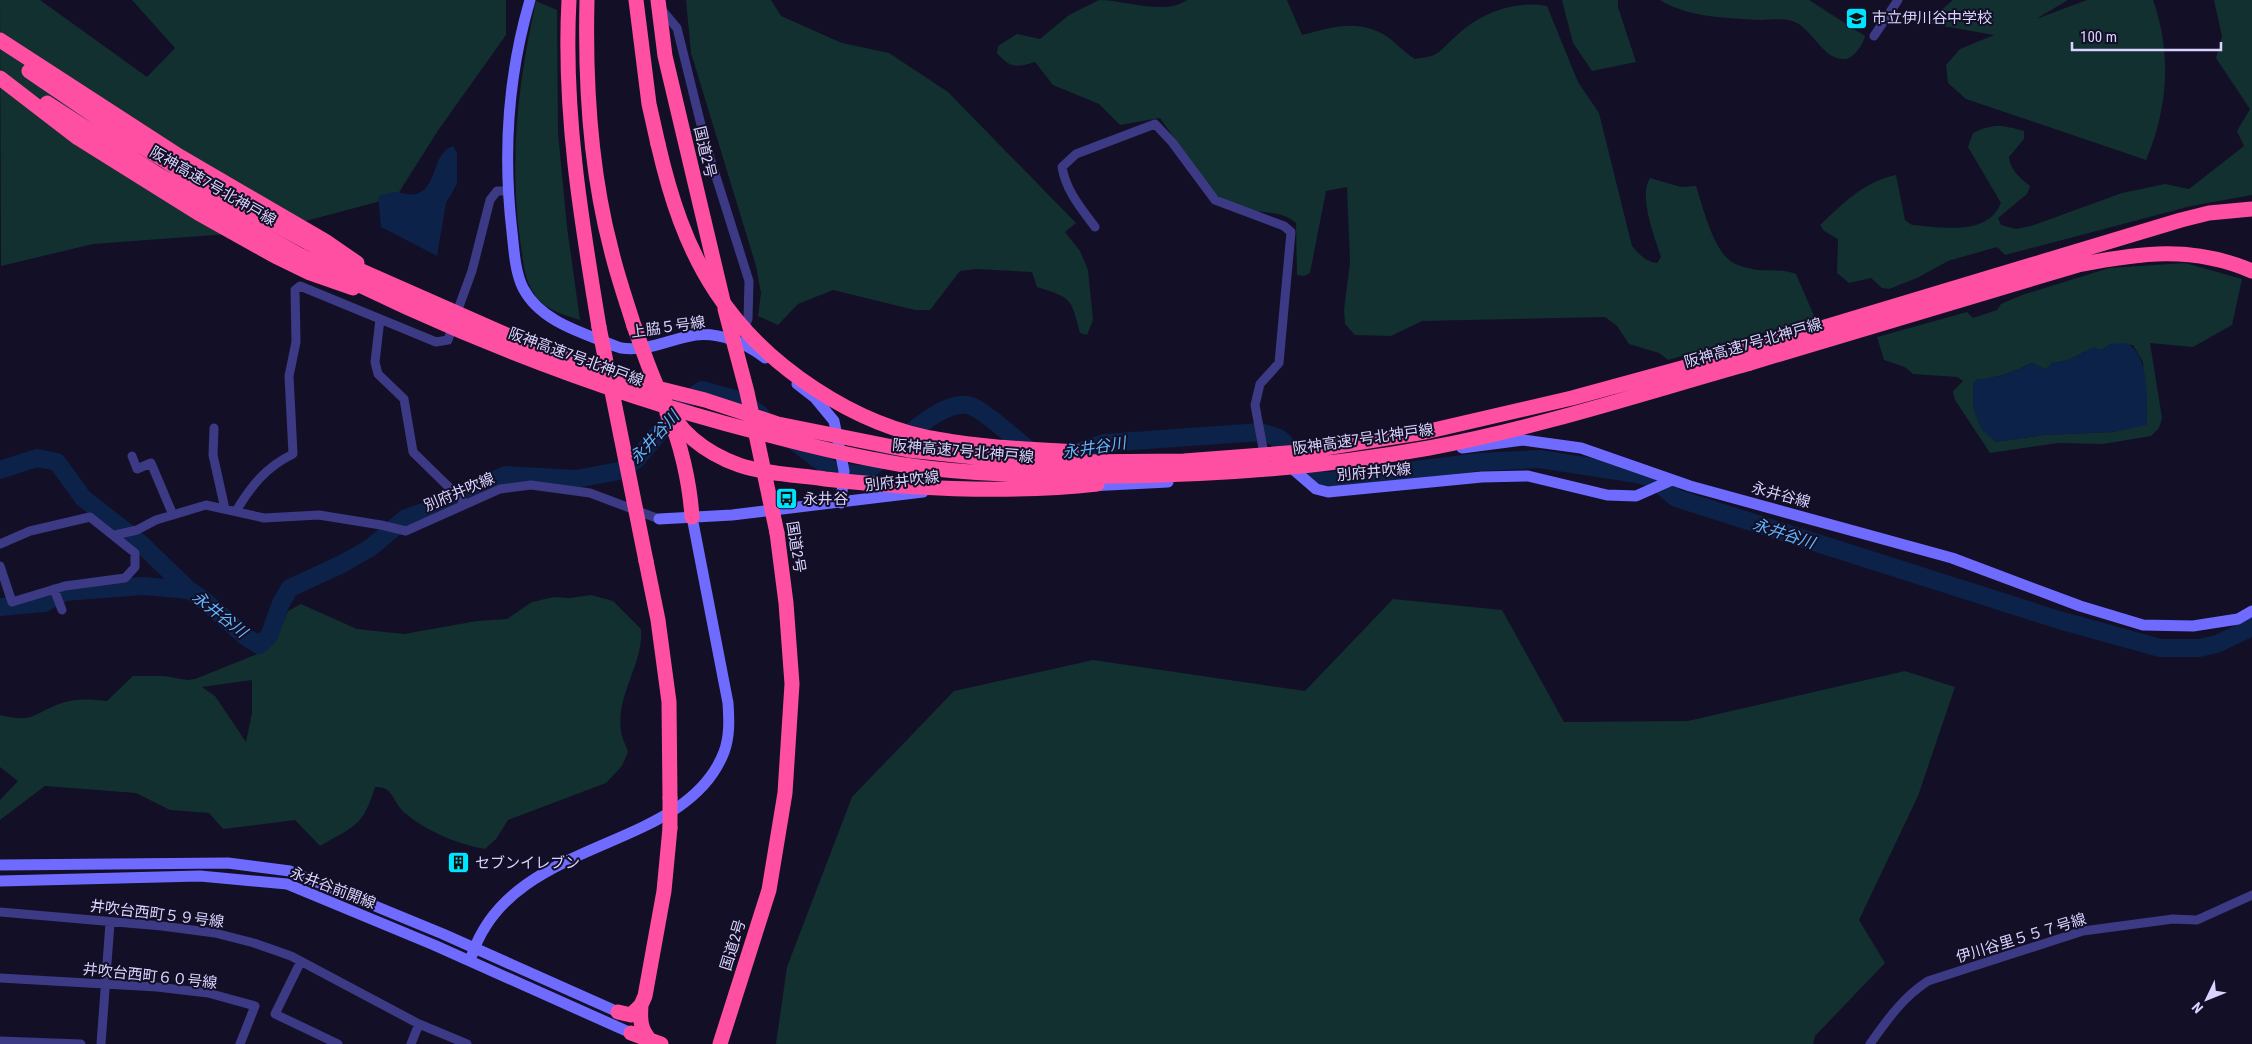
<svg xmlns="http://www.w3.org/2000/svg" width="2252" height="1044" font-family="'Roboto Condensed','Noto Sans JP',sans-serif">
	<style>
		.green { fill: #12302f; fill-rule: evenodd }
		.water { fill: #0c2248 }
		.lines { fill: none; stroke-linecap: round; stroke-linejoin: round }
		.river { stroke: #0c2248; stroke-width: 18 }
		.street { stroke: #3d3a85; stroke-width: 9 }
		.secondary { stroke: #6f6bff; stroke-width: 11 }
		.highway { stroke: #ff4fa3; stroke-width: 15 }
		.highway-bridge { stroke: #ff4fa3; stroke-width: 15 }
		.labels { text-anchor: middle; stroke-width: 4; stroke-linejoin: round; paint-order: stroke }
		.poi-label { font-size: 15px; fill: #d9d4ff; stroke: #130f26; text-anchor: start }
		.street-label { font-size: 15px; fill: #d9d4ff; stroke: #130f26 }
		.water-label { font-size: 16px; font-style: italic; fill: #62b6ff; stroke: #130f26 }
	</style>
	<rect width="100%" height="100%" fill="#130f26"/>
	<path class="green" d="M0,0H40L147,77L175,48L132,0H506V35L439,129L396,197L268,231L93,244L1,266Z
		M686,0H771L781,16L842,43L889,53L948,92L1076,223L1065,232L1080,251L1088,270L1093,320L1087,335L1080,333C1071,298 1072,298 1037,287L1032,272L976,269L960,271L930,310H915L833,290L798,304L778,325L758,316L761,293L756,266L691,53Z
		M1099,0C1124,0 1166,16 1187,0H1287L1302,35C1329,28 1355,19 1381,33C1393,39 1403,52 1415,59C1421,58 1429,57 1434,55C1441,52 1449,42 1455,37C1479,14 1512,0 1547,6L1578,82L1599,113L1632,246C1639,254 1646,262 1657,263L1661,257C1655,238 1638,196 1650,178L1681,187L1696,186C1703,207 1713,250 1732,262C1738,266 1751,269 1758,270C1771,271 1784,269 1796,274L1815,318L1668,360L1659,353L1629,344L1617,326L1605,317L1422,321L1391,336L1355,335L1345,324L1344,309L1350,263L1347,187L1326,191L1310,273L1304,276L1297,275L1296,223C1282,210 1264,214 1247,209C1234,205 1222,200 1211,191L1160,118L1120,125L1099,104L1053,85L1035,62C1016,68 1010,68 997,53L998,46L1017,34L1040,39L1069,15Z
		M1562,0H1618V7L1636,62L1592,71L1573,43Z
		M1660,0H1809L1865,36C1863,45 1853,60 1843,59C1822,59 1812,27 1792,21C1783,18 1770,20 1761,20C1728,18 1689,18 1660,0Z
		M1953,0H2068L2036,19L2087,0H2153C2172,53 2168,109 2146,160L1966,99L1948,83L1946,65L1960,49L1994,35L1926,23Z
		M2214,0H2252V195L2191,206L2005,255L1997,247L1948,261L1917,278L1889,289L1882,288L1871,278L1849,283L1837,273L1838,239L1824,231L1820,225C1844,203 1863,182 1896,175L1905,220L1912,225C1941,227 1987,237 2001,203L1968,147L1973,133C1994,123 2002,125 2024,131V139L2009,157C2010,170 2020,178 2030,186L2027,194L1998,218L2001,225L2016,229L2031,226L2122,193L2165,184L2189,189L2244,146L2237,131L2250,109L2216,58L2222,36Z
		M536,1L557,10L558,133L567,227L580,320C562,314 544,310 533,292C523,276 523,258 520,240C509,156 518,84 536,1Z
		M2185,263L2242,279L2232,325L2193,347L2150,343L2162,418L2159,428L2151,436L2103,444L2058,443L1990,453L1955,400L1953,391L1963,381L1957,377L1913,374L1905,367L1884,360L1877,337L1967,312L1973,318L1997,310L2001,304L2022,295L2109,268ZM2111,344L2133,345L2143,362L2147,424L2112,432L2043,435L1996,442C1974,423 1971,408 1976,380C1994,379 2016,371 2032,363L2046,370L2052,363L2066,361L2093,348L2101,350Z
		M591,595L613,601L641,629C644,663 616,694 621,730C621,737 626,745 628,752L622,766L606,783L508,820L496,839L485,849C457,844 426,831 405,813C392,802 394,786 375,787C363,827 354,826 320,846L295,820L223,829L209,813L170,810L136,793L45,786L0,820V800L18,781L0,767V715C33,723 31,715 59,704C74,698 91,699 107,701L133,676H164L187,680L195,679L260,653L279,632L288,611L301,604L357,629L404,634L477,621L507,619L532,602L554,597L570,598ZM252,680V713L246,742L215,696L202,687Z
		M1393,599L1502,610L1564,722L1688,721L1905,671L1955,687L1918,796L1859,920L1885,963L1815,1036L1813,1044H776L787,967L852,797L954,691L1093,660L1305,691Z"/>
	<path class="water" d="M453,146L457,153V184L446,203L437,256L381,227L378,196C383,195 389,193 394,192C401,192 410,196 417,194C439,185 431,154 453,146Z
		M2125,343C2150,351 2147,402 2147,425L2112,432L2043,435L1996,442L1982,430L1973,408V383L1976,380C1994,379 2016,371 2032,363L2046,370L2052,363L2066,361L2093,348L2101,350L2111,344Z"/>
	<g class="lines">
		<path class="river" d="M791,439L833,471L863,475C887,456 935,401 967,405C982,407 1018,442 1032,452L1037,453
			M1063,455H1069L1104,443L1261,432L1279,438L1284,442
			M0,470L37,458L57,462L83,498L138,541L189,590L205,601L246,637L259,645L269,636L281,603L290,588L342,564L370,548L406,518L438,507L505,475L576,479L619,471L636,460L687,400L702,390L742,401L761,415
			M1314,474L1321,482L1479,462L1539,459L1637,474L1652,478L1676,498L2059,620L2160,648H2199L2217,644L2252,627
			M0,607L44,603L65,592L143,586L189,590"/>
		<path class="street" d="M661,9L677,28L706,145L749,281L748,319L737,342
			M1874,36L1898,0
			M1095,227C1081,208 1066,191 1062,167L1076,154L1155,124L1172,142L1215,200L1284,226L1291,232L1279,363L1260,384L1255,405L1265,459
			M457,312L472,271L490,200L497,191H507
			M380,319L375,362L378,374L404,399L413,452L466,504
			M214,428L213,455L225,509
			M132,456L137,469L151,463L173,515
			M236,511C251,486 266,467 293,454L289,376L296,342L295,290L300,286L436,342L448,340L453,325
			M115,535L137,530L156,520L206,505L264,518L319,515L381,525L406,531L500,489L531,485L590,493L659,519
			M0,544L30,531L90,517L135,553V567L125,578L65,586L12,602L0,566
			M54,589L62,610
			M0,912L162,926L215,933L254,943L291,956L419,1024L467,1044
			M301,961L275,1014L338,1044
			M0,978L157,987L208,993L255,1006L240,1044
			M0,1041L81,1044
			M101,1044L110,923
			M411,1044L419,1024
			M1870,1044C1887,1020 1903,997 1928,981L2083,931L2173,919L2197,920L2252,895"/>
		<path class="secondary" d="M530,0C508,75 503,155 512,232C514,250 515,272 523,288C538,317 571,329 600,340C606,342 614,346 621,348C647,352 670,339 695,335C720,332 746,343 765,358
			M797,384L815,398L834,421L844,471L841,503
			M1462,448L1523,440L1581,448L1690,486L1952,558L2080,606L2143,625L2193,626L2238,619L2252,611
			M1294,470L1316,489L1328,492L1482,477L1528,476L1607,495L1636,496L1672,480
			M1089,486L1168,482
			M659,519L732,515L923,492
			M0,865L228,863L290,871L443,934L618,1012
			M0,881L200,876L287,884L434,945L631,1033
			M472,955C512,835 685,854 724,752C730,736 729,719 728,703L692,517"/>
		<path class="highway" d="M569,0C563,110 581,219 599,327
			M587,0C585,82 590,169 611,249C617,275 626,300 634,326
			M636,0L649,104L658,144
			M658,0L665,56L723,301
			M0,40L179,156L325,241L357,263
			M29,71L114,129L219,194
			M0,78L78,138L198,213L275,256L310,273L353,288
			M47,103L157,174L301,256
			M1748,350L2181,220L2209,213L2252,209
			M1750,363L2078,265C2139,253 2192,245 2252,271
			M667,413C681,441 690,486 692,517
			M646,561L658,620L669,702L670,798
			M641,1005C640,1019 640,1029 650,1040
			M618,1012L631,1015L641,1005L645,996L664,891L670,828
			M631,1033L661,1044
			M720,1044L769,890L785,793L792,684L786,603L777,533"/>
		<path class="highway-bridge" d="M658,144C670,196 686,247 716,292C763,365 856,427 942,440C987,448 1033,449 1078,452
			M219,194L355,268L543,351L633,382L705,400L778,424L908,450L993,459L1073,462L1184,461L1300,452L1425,432L1572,398L1748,350
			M301,256C447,331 598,391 757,432C805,445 854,457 904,465C973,475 1044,476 1114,476C1220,475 1325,467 1429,448C1537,428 1644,393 1750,363
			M725,309L747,392L777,533
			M634,326C648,363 661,412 693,439C706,450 722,459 739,465C766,474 797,475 825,479C914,489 1006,494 1097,484
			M599,327L646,561
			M670,828V798"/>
	</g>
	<defs>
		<symbol id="school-square" viewBox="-11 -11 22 22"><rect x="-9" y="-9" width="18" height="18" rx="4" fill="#00e5ff" stroke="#130f26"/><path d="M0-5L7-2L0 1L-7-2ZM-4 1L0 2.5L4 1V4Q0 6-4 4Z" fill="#111"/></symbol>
		<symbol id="bus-square" viewBox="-11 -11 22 22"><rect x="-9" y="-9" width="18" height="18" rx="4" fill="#00e5ff" stroke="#130f26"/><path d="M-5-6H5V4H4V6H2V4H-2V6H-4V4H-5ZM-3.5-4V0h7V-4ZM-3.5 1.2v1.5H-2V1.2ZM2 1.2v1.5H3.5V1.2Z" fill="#111"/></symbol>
		<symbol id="building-square" viewBox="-11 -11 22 22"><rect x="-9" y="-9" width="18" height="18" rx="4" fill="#00e5ff" stroke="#130f26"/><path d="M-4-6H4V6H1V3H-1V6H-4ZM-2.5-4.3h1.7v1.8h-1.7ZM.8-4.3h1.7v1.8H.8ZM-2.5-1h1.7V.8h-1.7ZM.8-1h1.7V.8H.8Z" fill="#111"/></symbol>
	</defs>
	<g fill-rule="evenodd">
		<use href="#school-square" x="1844" y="6" width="25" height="25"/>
		<use href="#bus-square" x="774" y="486" width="25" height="25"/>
		<use href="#building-square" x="446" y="850" width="25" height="25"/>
	</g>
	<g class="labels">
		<g class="poi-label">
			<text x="1872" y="23">市立伊川谷中学校</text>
			<text x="803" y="504">永井谷</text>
			<text x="475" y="868">セブンイレブン</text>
		</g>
		<g class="street-label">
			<text transform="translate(705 152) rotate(77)" y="5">国道2号</text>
			<text transform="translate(213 186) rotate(30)" y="5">阪神高速7号北神戸線</text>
			<text transform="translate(668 327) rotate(-8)" y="5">上脇５号線</text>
			<text transform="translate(1753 343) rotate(-16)" y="5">阪神高速7号北神戸線</text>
			<text transform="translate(576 357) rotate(20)" y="5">阪神高速7号北神戸線</text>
			<text transform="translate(1363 439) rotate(-8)" y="5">阪神高速7号北神戸線</text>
			<text transform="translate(963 451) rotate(5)" y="5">阪神高速7号北神戸線</text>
			<text transform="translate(1374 472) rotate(-5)" y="5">別府井吹線</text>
			<text transform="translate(902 481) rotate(-7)" y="5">別府井吹線</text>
			<text transform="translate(459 492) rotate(-23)" y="5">別府井吹線</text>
			<text transform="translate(1781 495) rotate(15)" y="5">永井谷線</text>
			<text transform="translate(796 547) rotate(81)" y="5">国道2号</text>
			<text transform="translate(333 888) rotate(21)" y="5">永井谷前開線</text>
			<text transform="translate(157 914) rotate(7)" y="5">井吹台西町５９号線</text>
			<text transform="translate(2021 938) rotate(-17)" y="5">伊川谷里５５７号線</text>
			<text transform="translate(733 945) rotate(-73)" y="5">国道2号</text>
			<text transform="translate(150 976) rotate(6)" y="5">井吹台西町６０号線</text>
		</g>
		<g class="water-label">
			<text transform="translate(654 437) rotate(-48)" y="6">永井谷川</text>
			<text transform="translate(1094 447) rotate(-9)" y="6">永井谷川</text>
			<text transform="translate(1784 533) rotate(18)" y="6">永井谷川</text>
			<text transform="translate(220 614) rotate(38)" y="6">永井谷川</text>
		</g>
	</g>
	<g transform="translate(2207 999) rotate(227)" stroke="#130f26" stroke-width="4" paint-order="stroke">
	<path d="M0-4L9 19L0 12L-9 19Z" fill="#d9d4ff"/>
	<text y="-8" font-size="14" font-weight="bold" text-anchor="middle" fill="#d9d4ff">N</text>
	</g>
	<path d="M2072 42v8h149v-8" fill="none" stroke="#d9d4ff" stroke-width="2.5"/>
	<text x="2080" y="42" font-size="15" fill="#d9d4ff" stroke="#130f26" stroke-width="4" paint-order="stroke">100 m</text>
</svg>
